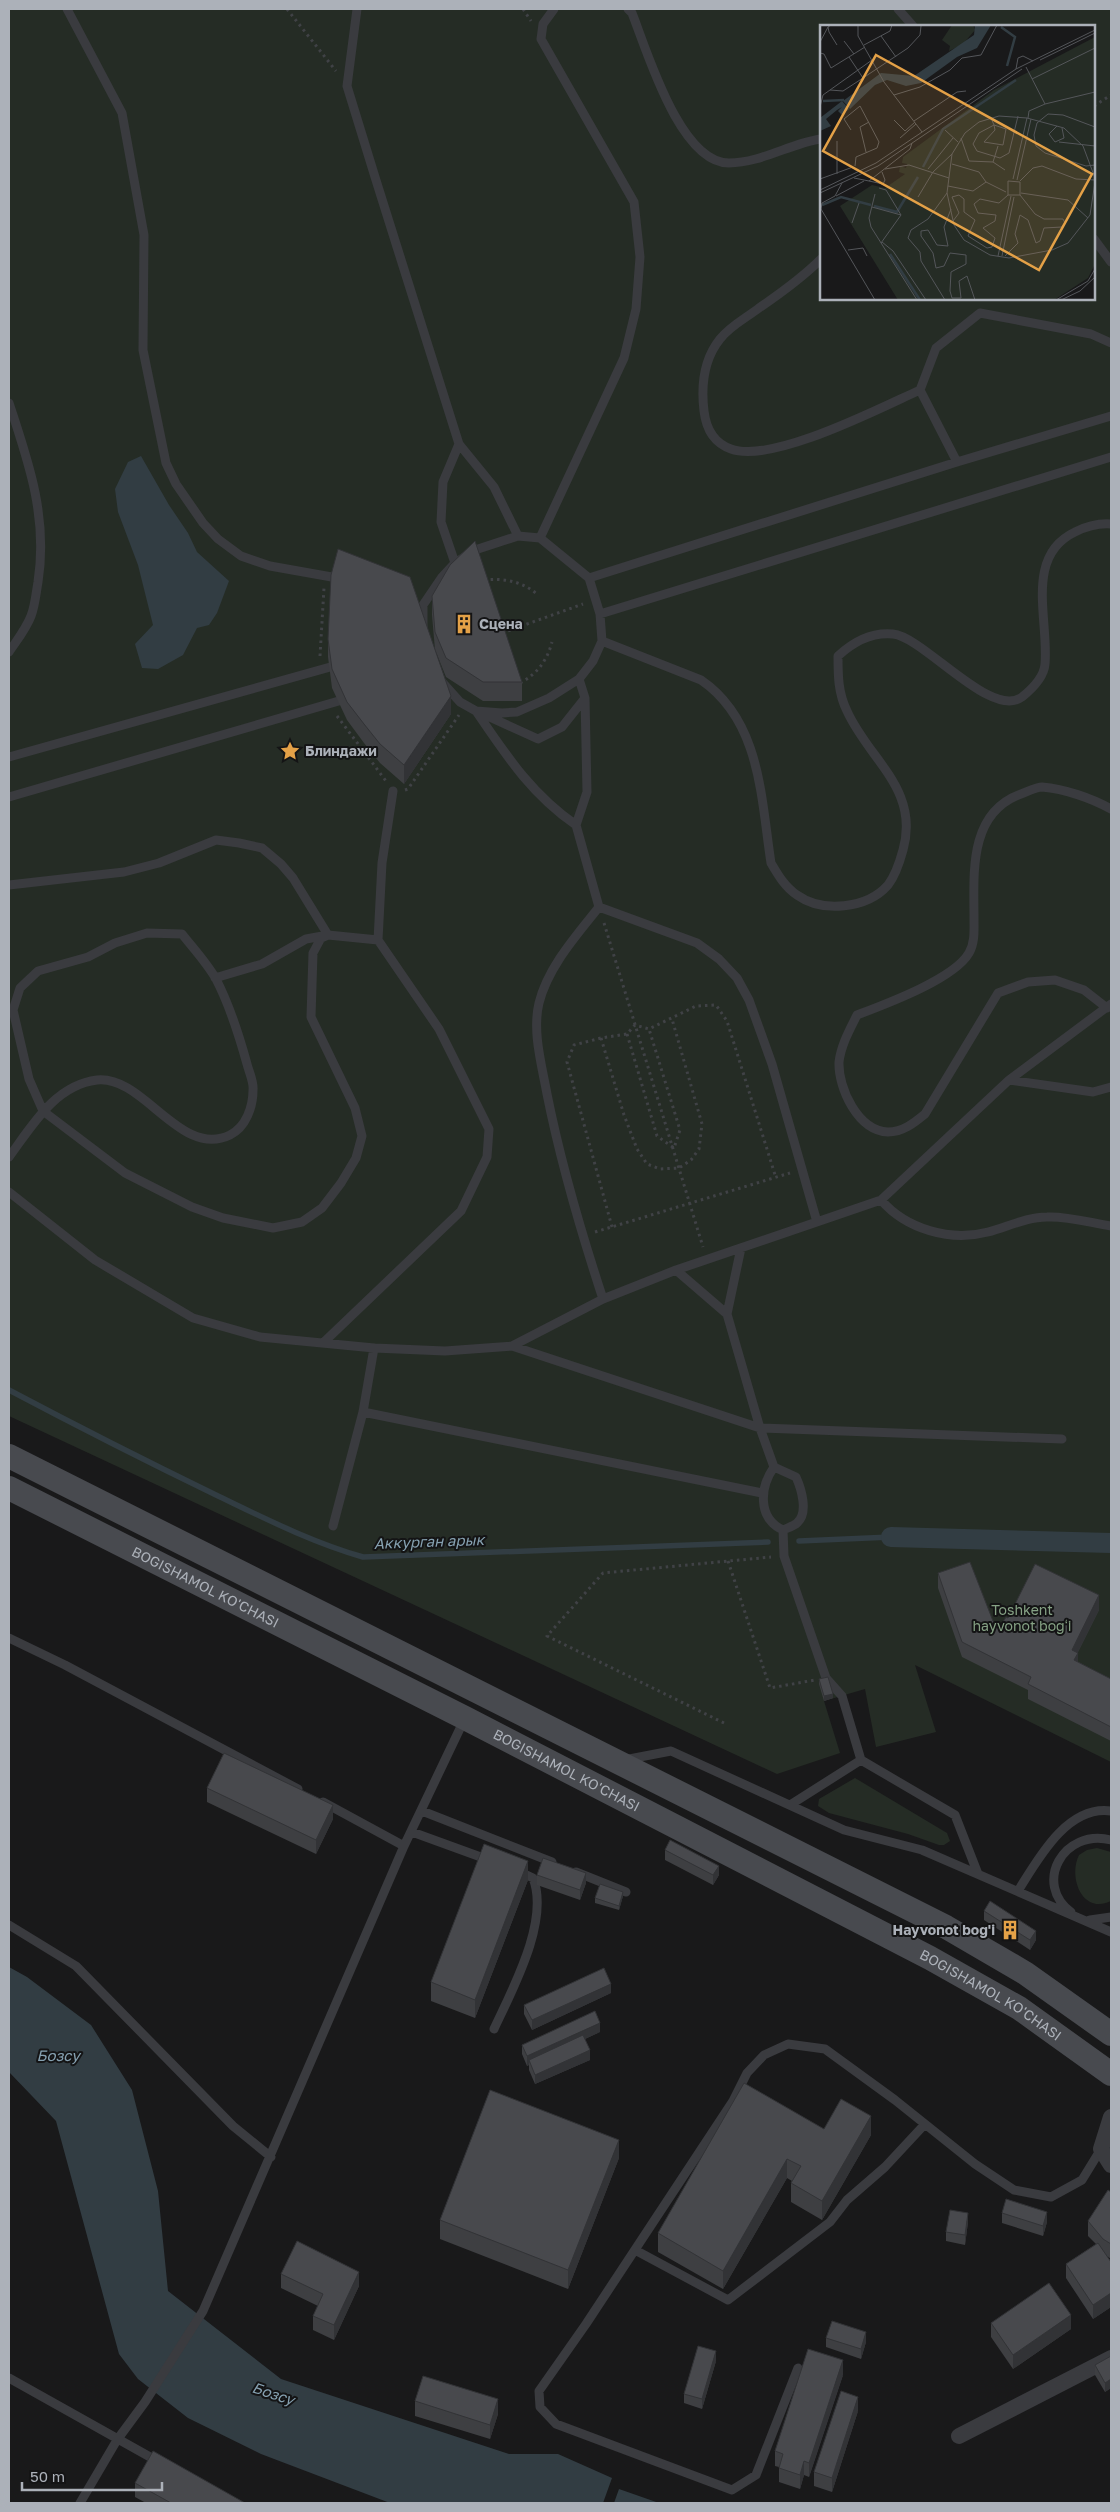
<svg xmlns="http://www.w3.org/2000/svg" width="1120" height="2512" font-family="'Golos Text',sans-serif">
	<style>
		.green { fill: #252c25; fill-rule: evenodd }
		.water { fill: #323d43 }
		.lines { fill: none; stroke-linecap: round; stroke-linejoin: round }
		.stream { stroke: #323d43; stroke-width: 5.5 }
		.canal { stroke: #323d43; stroke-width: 20 }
		.path { stroke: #404246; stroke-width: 3; stroke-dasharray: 2.5 4; stroke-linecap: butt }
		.lane { stroke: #3a3b3f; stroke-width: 9 }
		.street { stroke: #3a3b3f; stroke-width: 16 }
		.secondary { stroke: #484a4f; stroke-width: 24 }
		.wall { fill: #3e3f42 }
		.shaded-wall { fill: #323336 }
		.building { fill: #48494d; stroke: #323336 }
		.labels { text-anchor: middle; stroke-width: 4; stroke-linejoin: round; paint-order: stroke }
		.poi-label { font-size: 14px; font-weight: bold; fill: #acb1b9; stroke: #141415; text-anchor: start }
		.street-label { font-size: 14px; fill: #acb1b9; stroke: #141415 }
		.park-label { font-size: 14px; fill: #86a285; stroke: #141415 }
		.water-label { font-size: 15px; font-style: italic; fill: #86a1b1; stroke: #141415 }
		.inset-river { fill: none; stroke: #323d43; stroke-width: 2.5 }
		.inset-road { fill: none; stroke: #54565a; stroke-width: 1 }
		.view { fill: #e4a147; fill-opacity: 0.15; stroke: #e4a147; stroke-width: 2.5 }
		.inset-edge { fill: none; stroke: #acb1b9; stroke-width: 2.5 }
	</style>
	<rect width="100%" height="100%" fill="#19191a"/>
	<path class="green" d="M9,9H1111V1762L915,1665L936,1732L876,1747L865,1689L824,1701L840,1753L777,1774L9,1416ZM821,26H1094V299H821Z
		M855,1778L947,1833L950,1841L944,1845H939L908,1834L829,1813L818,1806L819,1799Z
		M1097,1848L1111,1852V1901C1082,1915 1068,1877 1079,1855L1087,1850Z"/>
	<path class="water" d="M141,456L169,505L188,533L197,552L229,581L217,613L209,625L197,628L183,655L158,669L142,668L135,644L153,625L138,565L118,512L115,489L128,462Z
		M9,1967L27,1977L91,2025L132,2090L158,2191L168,2291L281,2379L509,2454H558L612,2478L603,2503H390L261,2454L188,2418L138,2379L119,2354L56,2121L9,2072Z
		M619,2489L659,2503H614Z"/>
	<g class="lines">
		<path class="stream" d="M9,1390C77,1426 146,1461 216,1495C264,1518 311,1542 363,1557L768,1542
			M799,1541L891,1537"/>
		<path class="canal" d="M891,1537L1111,1543"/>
		<path class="path" d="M287,9L336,71
			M523,9L531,21
			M1094,106L1111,95
			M484,580C504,578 521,581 537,594
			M502,633L583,604
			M320,656L324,588
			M520,683C537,674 547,661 552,642
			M337,716L386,781
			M405,790L408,789L459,715
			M604,923L703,1247
			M627,1034L657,1136L674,1148L680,1130L649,1029
			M601,1038L624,1115L637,1149L647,1164L660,1169L679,1168L691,1160L699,1149L702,1124L672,1019
			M612,1227L567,1062L574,1045L601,1038L627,1034L635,1025L649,1029L696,1006L716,1005L727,1021L776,1178
			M595,1232L790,1173
			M728,1561L770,1688L815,1680
			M724,1723L547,1636L603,1573L771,1557"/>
		<path class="lane" d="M67,9L122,113L144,235L143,350L166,463L176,484L203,523L218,539L241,556L270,566L343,579
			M357,9L347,86L375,177L459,444L494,487L518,536
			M628,9L632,13C647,51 680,163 729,163C761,163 791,143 821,139
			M898,9L913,26
			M1094,239L1111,262
			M821,259C802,278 781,293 759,308C746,318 730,326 720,339C704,359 701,386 704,411C706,428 714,443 731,449C772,464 880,408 920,390L936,348L980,313L1091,334L1111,343
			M920,390L957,462
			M9,403C29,463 48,518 38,582C36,593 35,606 31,616C26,629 17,640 9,652
			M518,536L540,538L589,578L600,614L602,641L593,661L579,679L549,698L517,712L502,713L476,711L460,702L434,673L423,642V605L442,577L455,563L475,550Z
			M540,538L624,358L636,309L640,257L634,202L541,39L543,24L554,9
			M455,563L441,522L443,482L459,444
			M589,578L957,462L1111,416
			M600,614L1111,457
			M602,641L701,680C761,721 761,799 771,863C778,875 785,887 797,895C822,913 867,909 888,885C895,876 900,861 903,850C920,789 869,760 847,711C838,693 838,675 838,656C853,642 872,632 893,634C924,637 991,720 1022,697C1032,689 1044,677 1045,664C1049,620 1024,556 1075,532C1087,526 1097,523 1111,524
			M579,679L585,698L587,792L576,825L599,907
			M476,711C506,755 531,794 576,825
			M483,714L538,739L562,727L585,698
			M9,757L341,664
			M9,797L349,698
			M9,885L124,872L159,863L216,840L239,843L262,848L281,864L293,878L328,935L321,938L313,953L311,1017L355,1108L362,1136L356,1158L341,1183L322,1208L302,1222L273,1228L223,1218L192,1207L125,1173L43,1111L29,1079L13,1010L20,988L38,971L88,957L115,943L147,933L182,934C193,948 207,963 216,979C230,1006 239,1035 247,1064C249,1072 254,1082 253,1090C253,1107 246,1127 230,1135C180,1159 144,1075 97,1080C55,1085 32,1126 9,1157
			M599,907C576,936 548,967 539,1003C532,1032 542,1066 547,1094C561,1164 581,1232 603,1299
			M599,907L697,943L719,959L737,978L749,1000L772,1064L817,1222
			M215,978L262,964L306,939L328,935L378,940
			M1107,1008L1084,990L1055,980L1028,982L998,993L925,1114C914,1123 903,1132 888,1132C858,1131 838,1088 839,1062C841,1045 850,1029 857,1015C886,1004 954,979 969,953C975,943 974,930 974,919C974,874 968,813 1021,794C1027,792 1036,787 1042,787C1065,789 1091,798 1111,809
			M1009,1080L1093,1092L1111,1087
			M9,1192L95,1260L193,1318L260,1337L374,1348L445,1351L512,1346L603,1299L676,1270L881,1200L1009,1080L1111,1004
			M881,1200C906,1229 950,1242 988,1232C1007,1227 1027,1217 1047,1217C1068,1216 1091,1223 1111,1226
			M741,1248L727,1314L760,1428L774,1467L796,1477C801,1488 809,1513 797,1523C794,1526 787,1528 783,1530L784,1556L826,1678L842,1696L861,1760L955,1815L978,1874
			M676,1270L727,1314
			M324,1342L461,1211L487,1157L489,1129L439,1029L378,940L382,863L393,791
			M512,1346L760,1428L1062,1439
			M363,1412L762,1493
			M774,1467C760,1487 757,1518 783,1530
			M333,1526L363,1412L374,1348
			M9,1638L65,1665L298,1789
			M624,1760L671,1751L844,1830L922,1850L1111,1932
			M323,1802L404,1846
			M790,1805L861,1760
			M422,1811L552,1862
			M412,1832L489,1860
			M576,1872L626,1892
			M1018,1891C1038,1859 1067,1805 1111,1811
			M1071,1912C1033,1884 1063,1828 1111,1840
			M1090,1920L1111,1917
			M9,1925L76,1966L233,2126L271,2157
			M494,2029C512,1990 550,1921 533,1878L518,1871
			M635,2250L728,2300L830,2222L847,2200L885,2167L925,2124
			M798,2368L756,2475L732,2490L556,2424L540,2407L539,2391L586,2324L733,2101L747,2073L764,2055L788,2044L825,2049L895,2100L975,2164L1014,2190L1051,2197L1082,2180L1101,2149
			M9,2378L159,2462
			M80,2503L117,2440L145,2402L203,2311L404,1846L465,1718"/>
		<path class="street" d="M1111,2117L1101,2149L1111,2165
			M959,2436L1111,2358"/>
		<g class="secondary">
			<path d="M9,1456L946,1927L1025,1973L1111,2034"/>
			<path id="s1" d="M9,1488L465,1718L930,1958L1019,2008L1111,2074"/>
		</g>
	</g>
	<path class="wall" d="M432,596L522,682V701H483L446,677L436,652L451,714L404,784L380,763L364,743L347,720L332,688L328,657V639L435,650L432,615Z
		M938,1573L993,1621L1001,1625L1008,1618L1099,1610L1078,1652V1662L1111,1679V1741L1028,1699V1690L962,1657L938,1588Z
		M819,1679L833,1698L824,1701L819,1684Z
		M207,1788L333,1819L316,1854L207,1802Z
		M665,1850L719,1875L713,1885L665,1860Z
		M537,1875L586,1883L580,1900L537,1885Z
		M528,1880L475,2018L431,2001V1982Z
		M623,1896L619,1910L595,1903V1898Z
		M984,1911L1036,1940L1030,1950L984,1920Z
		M611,1993L532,2030L524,2014V2005Z
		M600,2032L585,2039L590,2060L535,2084L529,2070V2065L527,2066L522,2054V2045Z
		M824,2129L871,2135L822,2220L791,2202V2183L792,2181L787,2178L723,2289L658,2252V2233Z
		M619,2158L568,2289L440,2239V2220Z
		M1111,2192V2259L1107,2256L1111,2262V2307L1093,2319L1066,2278V2264L1096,2244L1088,2236V2221Z
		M1002,2213L1047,2222L1043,2236L1002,2223Z
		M968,2222L965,2245L946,2241V2232Z
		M281,2274L359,2286L334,2340L313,2330V2316L318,2306L281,2288Z
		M991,2323L1071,2329L1013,2369L991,2337Z
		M826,2338L866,2342L861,2359L826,2347Z
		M1111,2356V2388L1105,2392L1095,2375V2365Z
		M716,2361L702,2409L684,2403V2394Z
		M843,2375L809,2477L804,2475L800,2489L779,2482V2467L775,2466V2451Z
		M415,2401L498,2414L490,2439L415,2416Z
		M858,2411L832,2492L814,2486V2472Z
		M135,2483L245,2503H146L135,2497Z"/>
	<path class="shaded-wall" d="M451,696V714L404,784V765Z
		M1099,1595V1610L1072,1664V1650Z
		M1078,1653V1667L1074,1660Z
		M833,1694V1698L824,1701V1696Z
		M333,1805V1819L316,1854V1840Z
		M528,1861V1880L475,2018V2000Z
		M719,1866V1875L713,1885V1875Z
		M586,1873V1883L580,1900V1890Z
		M623,1892V1896L619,1910V1906Z
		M1036,1931V1940L1030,1950V1940Z
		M611,1984V1993L532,2030V2020Z
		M600,2023V2032L530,2064L529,2060V2065L527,2066V2056Z
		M590,2050V2060L535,2084V2075Z
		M871,2116V2135L822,2220V2201Z
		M619,2140V2158L568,2289V2270Z
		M787,2159V2178L723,2289V2271Z
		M1047,2212V2222L1043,2236V2226Z
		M968,2213V2222L965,2245V2235Z
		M359,2272V2286L334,2340V2325Z
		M1111,2293V2307L1093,2319V2305Z
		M1071,2315V2329L1013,2369V2355Z
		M866,2332V2342L861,2359V2349Z
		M716,2351V2361L702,2409V2399Z
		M843,2360V2375L809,2477V2463Z
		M1111,2379V2388L1105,2392V2383Z
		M858,2397V2411L832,2492V2478Z
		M498,2399V2414L490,2439V2425Z
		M804,2461V2475L800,2489V2475Z"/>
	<path class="building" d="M475,541L522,682H483L446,658L435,632L432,596L450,565Z
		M338,549L410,577L451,696L404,765L380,744L364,724L347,702L332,669L328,639L331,575Z
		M970,1562L993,1621L1001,1625L1006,1617L1008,1618L1035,1564L1099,1595L1072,1650L1078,1653L1074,1660L1111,1679V1727L1028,1684L1031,1677L962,1642L938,1573Z
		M828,1677L833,1694L824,1696L819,1679Z
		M224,1753L333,1805L316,1840L207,1788Z
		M670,1840L719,1866L713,1875L665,1850Z
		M484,1844L528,1861L475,2000L431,1982Z
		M543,1858L586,1873L580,1890L537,1875Z
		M600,1884L623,1892L619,1906L595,1898Z
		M990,1901L1036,1931L1030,1940L984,1911Z
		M604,1968L611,1984L532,2020L524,2005Z
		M595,2011L600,2023L527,2056L522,2045Z
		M583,2035L590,2050L535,2075L529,2060Z
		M744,2083L824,2129L841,2099L871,2116L822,2201L791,2183L801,2166L787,2159L723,2271L658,2233Z
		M490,2090L619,2140L568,2270L440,2220Z
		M1108,2190L1111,2192V2244L1103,2239L1088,2221Z
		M1006,2199L1047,2212L1043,2226L1002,2213Z
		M950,2210L968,2213L965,2235L946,2232Z
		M297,2241L359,2272L334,2325L313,2316L323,2294L281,2274Z
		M1098,2243L1111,2262V2293L1093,2305L1066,2264Z
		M1049,2283L1071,2315L1013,2355L991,2323Z
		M832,2321L866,2332L861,2349L826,2338Z
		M698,2346L716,2351L702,2399L684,2394Z
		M808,2349L843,2360L809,2463L804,2461L800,2475L779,2468L783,2454L775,2451Z
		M1111,2356V2379L1105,2383L1095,2365Z
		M423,2376L498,2399L490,2425L415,2401Z
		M841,2391L858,2397L832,2478L814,2472Z
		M153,2451L245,2503H171L135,2483Z"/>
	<defs>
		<symbol id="building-bare" viewBox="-9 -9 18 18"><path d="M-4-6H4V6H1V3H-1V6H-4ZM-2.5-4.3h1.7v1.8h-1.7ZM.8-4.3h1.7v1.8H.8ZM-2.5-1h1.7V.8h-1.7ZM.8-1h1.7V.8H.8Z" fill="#e4a147" stroke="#141415" stroke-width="2.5" paint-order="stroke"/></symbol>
		<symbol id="sight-bare" viewBox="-9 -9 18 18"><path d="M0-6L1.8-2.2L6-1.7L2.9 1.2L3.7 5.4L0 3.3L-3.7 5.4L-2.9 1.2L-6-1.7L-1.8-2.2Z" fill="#e4a147" stroke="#141415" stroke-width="2.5" paint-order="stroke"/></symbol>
	</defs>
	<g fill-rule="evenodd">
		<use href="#building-bare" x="450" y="610" width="28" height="28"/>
		<use href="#sight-bare" x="276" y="737" width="28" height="28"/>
		<use href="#building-bare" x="996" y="1916" width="28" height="28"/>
	</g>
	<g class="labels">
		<g class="poi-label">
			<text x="479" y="629">Сцена</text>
			<text x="305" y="756">Блиндажи</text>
			<text x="995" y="1935" text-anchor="end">Hayvonot bog'i</text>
		</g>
		<g class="street-label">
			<text dy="5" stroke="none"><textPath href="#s1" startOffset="220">BOGISHAMOL KO'CHASI</textPath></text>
			<text dy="5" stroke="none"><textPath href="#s1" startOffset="625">BOGISHAMOL KO'CHASI</textPath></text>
			<text dy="5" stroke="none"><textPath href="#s1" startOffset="1105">BOGISHAMOL KO'CHASI</textPath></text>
		</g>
		<g class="park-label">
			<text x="1022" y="1615">Toshkent<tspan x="1022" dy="16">hayvonot bogʻi</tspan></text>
		</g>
		<g class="water-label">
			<text transform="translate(429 1542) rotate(-2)" y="5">Аккурган арык</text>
			<text x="58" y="2061">Бозсу</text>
			<text transform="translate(273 2394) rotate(18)" y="5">Бозсу</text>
		</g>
	</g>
	<g transform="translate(820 25)">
		<rect width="275" height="275" fill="#19191a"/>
		<path d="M132,0H153L155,5L143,19L129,26L130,21L122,15ZM275,12V239L268,253L234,275H78L20,181L52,160L65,163L85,149L79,147L80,141L86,143L87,139L82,138L83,132L174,65Z" fill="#252c25"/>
		<path d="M155,0H171L157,23L137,32L101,58L86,61L67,55L55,60L30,84L23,76L61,48L94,51L154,10ZM22,76L29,84L22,90L18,86L22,82L17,85L6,94L11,101L0,106V93Z" fill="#323d43"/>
		<path class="inset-river" d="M181,2L195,12L187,41M3,76L24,75M103,142L123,104L196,55M2,180L21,172L51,180M54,181L77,187L98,152M70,229L100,275"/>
		<path class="inset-road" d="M11,0L8,2L9,7L17,20M38,0V11L64,57L102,107M61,11L76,32M24,16L34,29M0,17L8,2M44,20L70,6L72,0M0,28L4,29L11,43L45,22M29,32L43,53L88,23L100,10L101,1M220,35L275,8M206,42L225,79L209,86L208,93M196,44L198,33L203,31L213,36M212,54L275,23M10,65L23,66L43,53M74,70L100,62L130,45L142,33L161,30L177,0M225,79L275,67M0,82L3,70L52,35M171,93L174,100L175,105L164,117L183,120L186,104L174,100L159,108L153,119L157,126L180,133L189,128L198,91M74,95L85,106L95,97M94,96L137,67L146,66M237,101L229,109L235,117L244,113L242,103M275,102L243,90L228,89L217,98L214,110L216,121L225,128L266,141L275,140M31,105L24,94L40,81L59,117L57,123L36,132L35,141M125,105L138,117M80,113L96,99M141,113L149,136L173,137L185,145M239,117L275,121M46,127L40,102L49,97M173,137L178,121M132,139L159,147L166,157M65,144L89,140L129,153M108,144L133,113M17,149V116M34,153L49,156L90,124L92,118M275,153L263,121L244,103L207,93L179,91L159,97L145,108L132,129L127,168L134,200L144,215L170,230L189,233L232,225L248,218L270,190L275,157M0,154L33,142L39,146M193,154L207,93M197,155L211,94M49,156L63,159L65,155L62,147M200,156L213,143L222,141L256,154L275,155M166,157L186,167M22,158L15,171L2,178L1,184L55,275M128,161L153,166L166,157M59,163L66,165L81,190M0,165L56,138L196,44L275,5M0,168L58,141L202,44M201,168L248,175L268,193M55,169L49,193L51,202L97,275M16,171L44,156M98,172L113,147L132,129M52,182L81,190M131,184L124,202L128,221L117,220L108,205L101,206V211L113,228L116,243L124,241L130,228L146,230V239L131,247L130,266L132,273H141L139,256L147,251L155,275M133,196L139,188L132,172L139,170L144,174V187L155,195L148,211L167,223L172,222L175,213L163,203L175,196L176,190L158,188L154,179L160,174L179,178L188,170M32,198L39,178M62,217L73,226L106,275M61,218L81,190M28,225L43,223L47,231M178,231L191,171M182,231L194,172M185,231L198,218L195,209L200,190L208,195L216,218L220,216L224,203L242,202L245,198L243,194H224L215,189L200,170V157L188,156V170H200M125,275L101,236L100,227L88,213L91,205L108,194L127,168M236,275L268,256L275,244M241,275L260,266L275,252"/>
		<path class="view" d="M56,30L272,149L219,245L3,126Z"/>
		<rect width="275" height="275" class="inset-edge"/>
	</g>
	<rect width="1120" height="2512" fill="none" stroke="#acb1b9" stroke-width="20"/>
	<path d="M22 2482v8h140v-8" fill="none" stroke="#acb1b9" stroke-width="2.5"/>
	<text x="30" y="2482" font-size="15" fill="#acb1b9" stroke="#141415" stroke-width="4" paint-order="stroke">50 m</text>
</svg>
